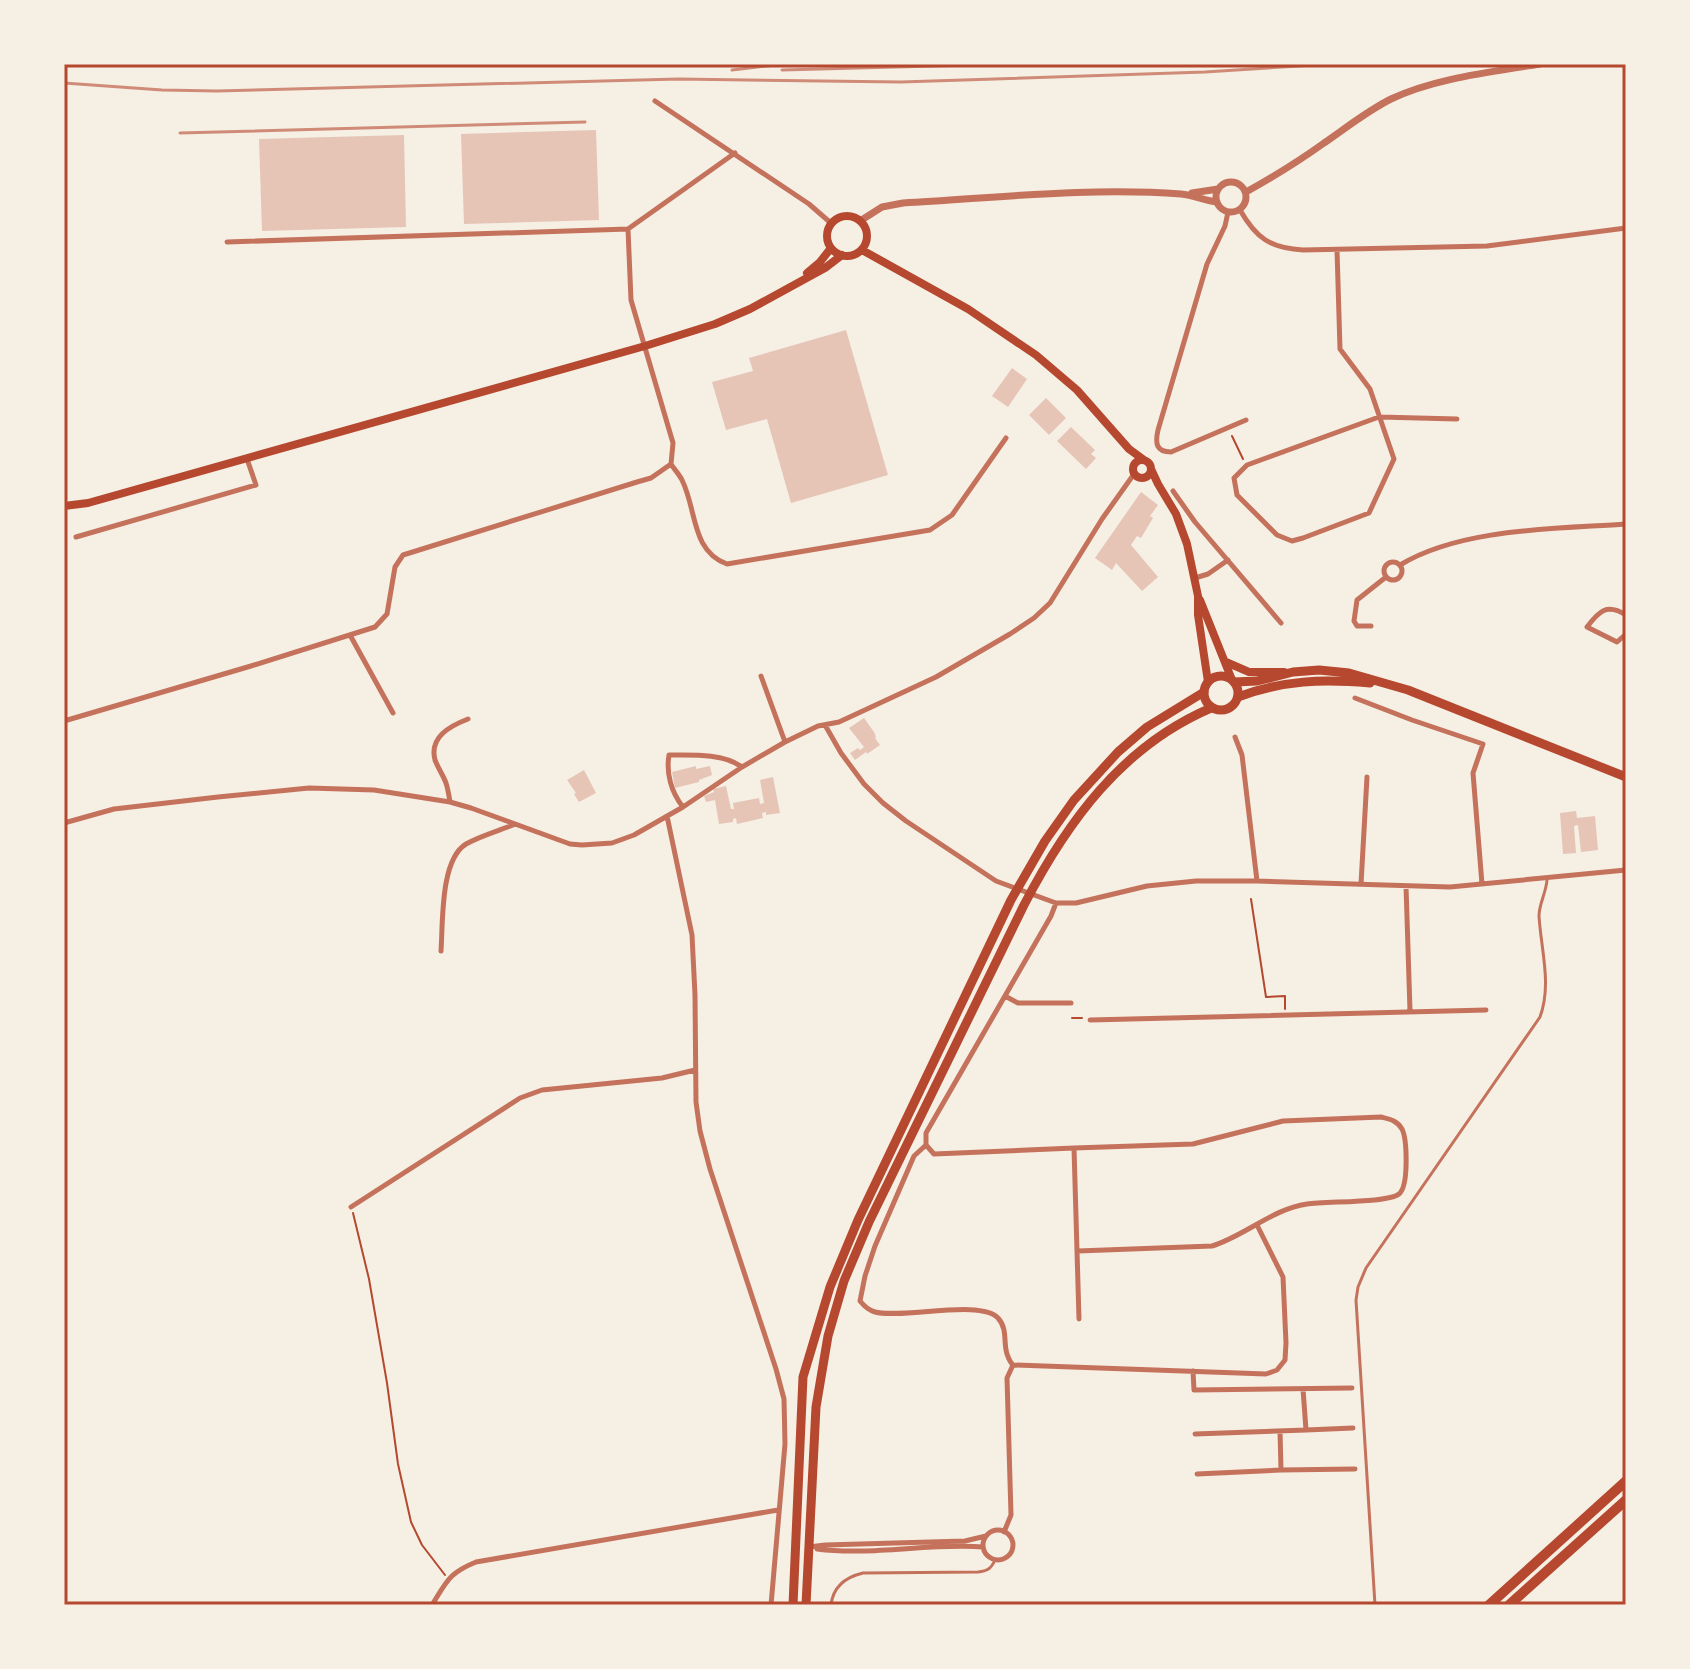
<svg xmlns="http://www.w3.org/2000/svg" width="1690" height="1669" font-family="Poppins,sans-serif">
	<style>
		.building { fill: #e6c5b7 }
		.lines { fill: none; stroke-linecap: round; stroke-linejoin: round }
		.path { stroke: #b5482f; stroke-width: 2 }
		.service { stroke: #c5725c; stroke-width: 3 }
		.minor { stroke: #c5725c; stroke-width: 5 }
		.tertiary { stroke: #c5725c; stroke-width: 7 }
		.secondary { stroke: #b5482f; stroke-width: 8 }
		.primary { stroke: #b5482f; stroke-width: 9 }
		.trunk { stroke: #b5482f; stroke-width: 9 }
		.motorway { stroke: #b5482f; stroke-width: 10 }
		.rail { stroke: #cf8b77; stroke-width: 3 }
		.neatline { fill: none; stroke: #b5482f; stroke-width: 3 }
	</style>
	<rect width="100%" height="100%" fill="#f6efe4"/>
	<path class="building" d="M596,130L599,220L464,224L461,134Z
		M404,135L406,227L262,231L259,139Z
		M846,330L888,475L791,503L767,419L726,430L712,382L753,371L749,358Z
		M1012,368L1027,379L1008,407L992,396Z
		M1046,398L1066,418L1049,435L1029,415Z
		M1071,427L1095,450L1091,454L1096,458L1086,469L1057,441Z
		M1141,492L1158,505L1150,516L1153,518L1141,538L1137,536L1131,545L1158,577L1142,591L1116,563L1112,570L1095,558Z
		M864,718L874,732L876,737L875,738L880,745L867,754L866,752L855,760L850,753L858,748L860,750L864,747L849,728Z
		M696,766V769L710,766L712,775L699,780V782L675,788L672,772Z
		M584,770L596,793L579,802L574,794L576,793L567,780Z
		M773,777L780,813L766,815V812L762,813L763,818L737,824L736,818L733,819V822L719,824L715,800L706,802L704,796L714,792L713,789L726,786L731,809H734L733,803L759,798L760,804L764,803L760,780Z
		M1576,811L1577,818L1595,816L1598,850L1581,852L1578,825L1574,826L1576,853L1563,854L1560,813Z"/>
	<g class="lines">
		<path class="path" d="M1232,436L1243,459
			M1251,899L1266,997L1285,996V1009
			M1072,1018H1082
			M353,1213L369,1279L387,1383L398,1464L411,1522L422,1545L445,1575"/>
		<path class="service" d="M831,1605C833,1587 846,1577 863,1573L978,1572C987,1571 991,1569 995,1560
			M1375,1605L1356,1300L1358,1287L1366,1268L1540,1017C1552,984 1541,950 1539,916C1539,904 1546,893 1547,880"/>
		<path class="minor" d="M655,101L809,204L832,224
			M1240,210C1256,238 1270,248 1303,250L1487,246L1626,228
			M1228,212L1225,226L1207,264L1158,430C1155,443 1156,452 1171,452L1246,420
			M227,242L628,229
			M1337,250L1340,349L1370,389L1394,459L1369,513L1303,538L1292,541L1277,535L1237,495L1234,478L1247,465L1379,417L1457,419
			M671,464C674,469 679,474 682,480C697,510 691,551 727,564L930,530L952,515L1006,438
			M1173,491L1195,522L1281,623
			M76,537L256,485L247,459
			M1384 571a9 9 0 1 1 18 0a9 9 0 1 1-18 0Z
			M1400,565C1461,528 1555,529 1626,524
			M1195,578L1208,574L1228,560
			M1626,615C1607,603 1599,611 1587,627L1617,642L1626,634
			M1371,626H1357L1354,621L1357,600L1386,577
			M350,635L393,713
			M761,676L785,742
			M1355,698L1412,720L1483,744L1473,773L1482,884
			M64,721L251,666L375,627L387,614L395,567L403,555L637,482L651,478L671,464L673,443L631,300L628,229L735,153
			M825,725L841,753L864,784L883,803L906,821L996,881L1056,903H1076L1147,886L1196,881H1257L1450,887L1626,870
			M1235,737L1242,755L1257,881
			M450,802C449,796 448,789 446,783C443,775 438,768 435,760C429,737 450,726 468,719
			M683,807C671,792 666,773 669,755C691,755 723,753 742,767
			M667,816L692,935L695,995L696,1102L700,1131L710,1169L776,1369L784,1399L785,1444L771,1605
			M64,823L114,809L218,797L309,788L374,790L450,802L471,808L570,844L582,845L612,843L634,835L683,807L742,767L785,742L818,726L839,722L936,677L1010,634L1034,618L1050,603L1102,519L1134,474
			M1361,884L1367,777
			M1406,886L1410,1011
			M1056,903L1051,916L926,1133V1145L934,1154L1074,1148L1079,1319
			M441,951C443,923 440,860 466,844C480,836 498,831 513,825
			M1005,996L1018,1003H1071
			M1090,1020L1486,1010
			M926,1145L914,1156L875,1246L865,1276L860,1301C864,1306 868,1310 875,1312C901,1319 982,1299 998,1318C1008,1329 1003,1342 1007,1354C1008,1357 1011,1363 1013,1365L1266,1374L1277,1370L1285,1360L1286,1343L1283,1277L1257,1225
			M1074,1148L1193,1144L1283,1121L1381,1117C1389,1119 1397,1120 1402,1129C1407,1139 1409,1186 1399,1194C1388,1203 1326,1201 1307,1204C1272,1209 1245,1236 1212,1246L1078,1251
			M351,1207L520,1098L542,1090L662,1078L695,1070
			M1193,1371L1194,1390L1352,1388
			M1303,1389L1306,1430L1353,1428
			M1280,1431L1281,1470L1355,1469
			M1195,1434L1306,1430
			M1197,1474L1281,1470
			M983 1545a15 15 0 1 1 30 0a15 15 0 1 1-30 0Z
			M1004,1532L1011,1515L1007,1378L1013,1365
			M809,1547L825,1545L965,1541L986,1536
			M817,1549C870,1556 929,1543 983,1547
			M432,1605C447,1581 449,1573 476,1562L778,1510"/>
		<path class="tertiary" d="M1216 197a15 15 0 1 1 30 0a15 15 0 1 1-30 0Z
			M1246,192C1273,177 1299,161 1324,143C1346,128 1367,111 1391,99C1435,78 1492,72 1540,64
			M1192,193L1218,189
			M860,221L882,207L903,203C995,198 1089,187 1181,194C1194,195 1205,201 1217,202"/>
		<path class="secondary" d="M827 236a20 20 0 1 1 40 0a20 20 0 1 1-40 0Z
			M862,250L968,309L1036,355L1077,390L1129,449L1144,460
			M807,273L820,262L831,248
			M1133 469a9 9 0 1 1 18 0a9 9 0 1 1-18 0Z
			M1151,469L1158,484L1176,514L1187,544L1198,596V615L1208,682
			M64,506L88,503L645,346L715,324L750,309L825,268L842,255
			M1200,600L1232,680
			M1226,662L1249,672H1284"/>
		<path class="primary" d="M1204 693a17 17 0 1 1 34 0a17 17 0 1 1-34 0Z
			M1234,682L1257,681L1293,672L1319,670L1349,673L1408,690L1626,777
			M1238,697C1284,680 1322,679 1370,683"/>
		<path class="trunk" d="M793,1605L803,1377L830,1287L858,1220L1011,900L1045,841L1074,800L1118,752L1147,727L1204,692
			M806,1605L816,1407L828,1336L844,1281L869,1222L1024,905C1067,822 1122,746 1211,708"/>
		<path class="motorway" d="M1489,1605L1626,1481
			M1509,1605L1626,1500"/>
		<path class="rail" d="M711,64H724
			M732,70L784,64
			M782,70L1010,64
			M64,83L162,90L217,91L678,79L901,82L1205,72L1330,64
			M180,133L585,122"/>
	</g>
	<rect width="1690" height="1669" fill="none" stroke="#f6efe4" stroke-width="132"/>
	<rect x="66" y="66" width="1558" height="1537" class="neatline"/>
</svg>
